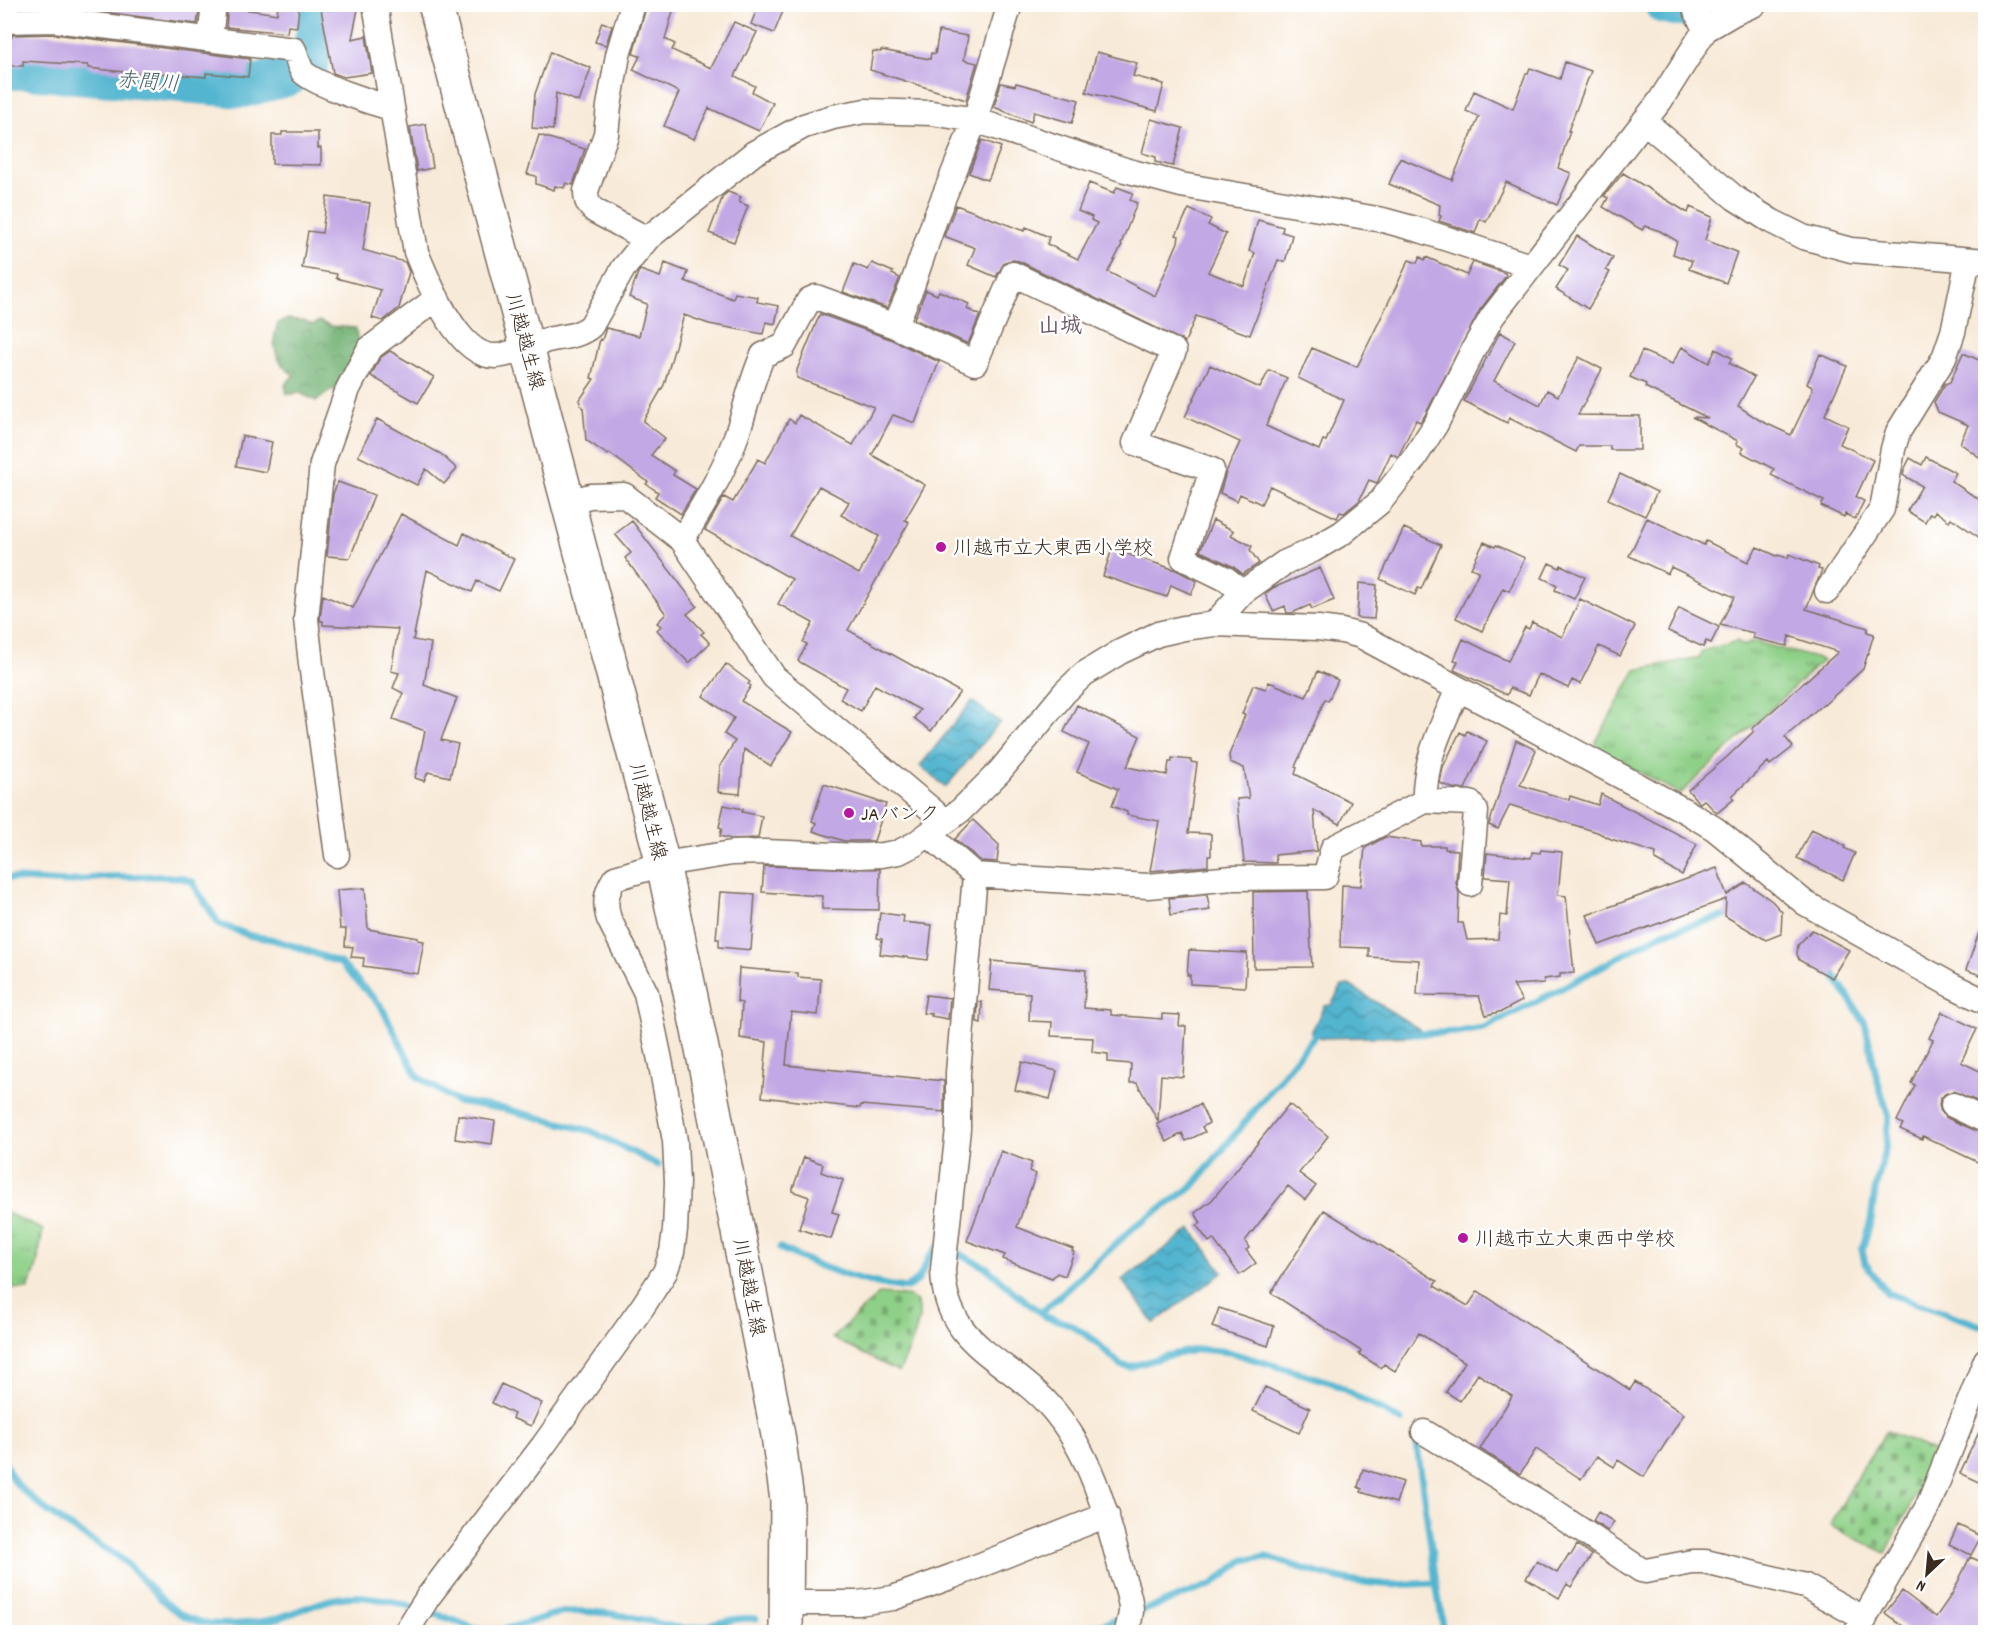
<svg xmlns="http://www.w3.org/2000/svg" width="1990" height="1637" font-family="Dekko,'Klee One',sans-serif">
	<style>
		.grass { fill: url(#grass-tufts); stroke: #657d53; stroke-width: 1.5 }
		.forest { fill: url(#forest-crowns); stroke: #576e49; stroke-width: 1.5 }
		.cemetery { fill: url(#cemetery-stones); stroke: #657d53; stroke-width: 1.5 }
		.water { fill: url(#water-waves); stroke: #467077; stroke-width: 1.5 }
		.lines { fill: none; stroke-linecap: round; stroke-linejoin: round }
		.stream { stroke: #52b5d0; stroke-width: 7 }
		.river { stroke: #52b5d0; stroke-width: 40 }
		.building { fill: #c2a8e4; fill-rule: evenodd }
		.street-casing { stroke: #7d6d5f; stroke-width: 27 }
		.secondary-casing { stroke: #7d6d5f; stroke-width: 36 }
		.street { stroke: #fff; stroke-width: 24 }
		.secondary { stroke: #fff; stroke-width: 33 }
		.poi-dot { fill: #b5179e; stroke: #fff; stroke-width: 2 }
		.labels { text-anchor: middle; stroke-width: 5; stroke-linejoin: round; paint-order: stroke }
		.street-label { font-size: 20px; fill: #3b2a1e; stroke: #fff }
		.poi-label { font-size: 20px; fill: #3b2a1e; stroke: #fff; text-anchor: start }
		.water-label { font-size: 21px; font-style: italic; fill: #446265; stroke: #fff }
		.quarter-label { font-size: 22px; font-weight: bold; fill: #6a5663; stroke: #fff }
	</style>
	<defs>
		<pattern id="grass-tufts" width="24" height="20" patternUnits="userSpaceOnUse" patternTransform="scale(1.5)"><rect width="24" height="20" fill="#8fd088"/><path d="M3 7l-1-3M5 7V3M7 7l1-3M15 17l-1-3M17 17v-4M19 17l1-3" fill="none" stroke="#76a96f"/></pattern>
		<pattern id="forest-crowns" width="20" height="18" patternUnits="userSpaceOnUse" patternTransform="scale(1.5)"><rect width="20" height="18" fill="#73b274"/><path d="M2 6a3 3 0 1 1 6 0M12 15a3 3 0 1 1 6 0" fill="none" stroke="#60915f"/></pattern>
		<pattern id="cemetery-stones" width="16" height="16" patternUnits="userSpaceOnUse" patternTransform="scale(1.5)"><rect width="16" height="16" fill="#8fd088"/><path d="M2 7V4a2 2 0 0 1 4 0v3zM10 15v-3a2 2 0 0 1 4 0v3z" fill="#76a96f"/></pattern>
		<pattern id="water-waves" width="16" height="10" patternUnits="userSpaceOnUse" patternTransform="scale(1.5)"><rect width="16" height="10" fill="#52b5d0"/><path d="M0 5q4-4 8 0t8 0" fill="none" stroke="#4593a8"/></pattern>
	</defs>
	<rect width="100%" height="100%" fill="#fff"/>
	<filter id="ink" filterUnits="userSpaceOnUse"><feTurbulence type="fractalNoise" baseFrequency=".0167" numOctaves="2"/><feDisplacementMap in="SourceGraphic" scale="12" xChannelSelector="R" yChannelSelector="G"/><feConvolveMatrix kernelMatrix="1 2 1 2 8 2 1 2 1" color-interpolation-filters="sRGB"/></filter>
	<filter id="wash" filterUnits="userSpaceOnUse"><feTurbulence type="fractalNoise" baseFrequency=".008" numOctaves="4" result="noise"/><feDisplacementMap in="SourceGraphic" scale="24" xChannelSelector="R" yChannelSelector="G"/><feGaussianBlur stdDeviation="1.35" result="paint"/><feColorMatrix in="noise" values="0 0 0 0 0 0 0 0 0 0 0 0 0 0 0 0 0 1.4 0 .05"/><feComposite in="paint" operator="in"/></filter>
	<g filter="url(#wash)">
		<rect width="100%" height="100%" fill="#f8ead8"/>
		<path class="grass" d="M1737,641L1744,646L1753,641L1823,660L1680,794L1600,751L1595,743L1636,670L1700,657L1702,651Z
			M5,1212L43,1230L36,1269L28,1289L5,1288Z"/>
		<path class="forest" d="M288,319L304,321L313,325L319,321L331,326L356,328L357,338L362,350L342,389C324,390 328,395 316,401L298,392L293,394H287L285,385L294,375C275,364 270,343 278,323Z"/>
		<path class="cemetery" d="M879,1294C889,1295 903,1294 912,1298C932,1308 905,1358 899,1372L832,1338Z
			M1887,1431L1933,1451L1922,1483L1886,1553L1830,1526L1862,1468Z"/>
		<path class="water" d="M972,701L1000,722L946,787L920,766Z
			M1349,985L1419,1029L1421,1036L1322,1038L1311,1033L1324,1006L1331,1005L1342,986Z
			M1191,1229L1223,1272L1154,1323L1122,1280Z"/>
		<g class="lines">
			<path class="stream" d="M4,878L66,882L104,877L159,876L182,878L193,882L198,892L219,924L251,936L271,939L300,948L340,963L381,1006L417,1076L456,1101L505,1109L591,1131L658,1165
				M1834,975L1865,1023L1877,1079L1889,1117L1886,1145L1875,1191L1871,1220L1862,1250L1865,1263L1887,1293L1982,1326
				M1412,1034L1459,1032L1484,1028L1551,994L1663,933L1725,916
				M780,1248C823,1269 859,1282 906,1288L918,1280L930,1256L937,1248
				M949,1249L987,1268L1016,1294L1041,1313L1134,1227L1192,1187L1318,1032H1323
				M1041,1313L1046,1317L1070,1324L1093,1339L1120,1365L1130,1367L1166,1356L1200,1349L1229,1352L1333,1383L1401,1421
				M4,1318C13,1339 8,1358 4,1380
				M1416,1439L1436,1583
				M4,1460C7,1468 11,1478 17,1484C39,1507 73,1530 101,1546C107,1550 114,1553 120,1558C147,1579 163,1611 197,1621C217,1627 258,1624 278,1618C301,1611 323,1599 347,1597C376,1594 425,1610 453,1620C462,1623 470,1628 479,1630C506,1635 540,1615 567,1612C593,1610 619,1614 644,1620C656,1622 668,1627 679,1628C706,1631 730,1615 756,1619
				M1137,1613L1213,1584L1244,1560L1267,1557L1324,1575L1350,1581L1392,1585L1436,1583L1444,1632
				M1087,1632L1097,1626L1126,1616"/>
			<path class="river" d="M1664,4L1699,10L1713,4
				M309,64L322,4
				M4,70H30L242,88L289,76"/>
		</g>
		<g id="blocks">
			<path class="building" d="M14,4H200L197,24L57,6L14,7Z
				M228,4H243V9L277,14L278,4L299,7L297,27L288,26L287,33L226,27Z
				M332,4H359L352,39L366,36L372,73L344,77L333,73L321,9L331,10Z
				M647,4H675L665,39L675,44L672,50L711,68L734,22L757,32L735,76L755,86L752,92L773,103L759,131L709,108L694,139L664,126L679,92L633,70L640,56L633,54Z
				M759,4H786L774,33L751,24Z
				M602,22L612,26L606,45L595,42Z
				M939,31L968,36L964,60L977,63L966,100L870,70L873,51L881,52V50L930,59L931,53L935,54Z
				M54,34L250,59L248,77L206,73V77L144,72L143,74L88,68V65L23,61V66H4V37H12V35Z
				M550,52L591,68L579,102L556,93L553,130L532,128L535,94Z
				M1097,52L1137,63L1133,76L1164,84L1157,111L1086,92Z
				M1565,62L1591,71L1568,131H1570L1558,168L1571,173L1557,205L1506,182L1486,222L1480,219L1475,233L1439,221L1441,216L1439,215L1440,205L1389,184L1400,158L1452,180L1479,117L1466,111L1474,91L1513,109L1526,73H1528L1530,68L1560,79Z
				M1001,83L1015,86L1016,83L1079,100L1072,123L1034,112L1031,122L994,107Z
				M1151,119L1183,128L1173,166L1155,162L1156,157L1142,153Z
				M426,124L433,168L417,171L410,127Z
				M282,132H318V148H321V165L272,164V135H282Z
				M539,135L585,149L573,185L566,183L564,188L555,186L554,190L536,184V176L527,174Z
				M982,140L1001,147L989,178L987,180L969,173Z
				M1623,173L1688,213L1690,207L1712,217L1705,240L1737,252L1726,283L1689,269L1692,261L1673,254L1677,241L1660,231L1645,226L1642,230L1603,207L1608,198L1604,196Z
				M1089,183L1114,193L1117,187L1133,193L1130,200L1137,203L1121,244L1122,245L1108,272L1155,296L1178,242L1179,236L1176,235L1189,209L1211,219L1208,225L1226,234L1208,272L1244,286L1255,253L1249,251L1258,220L1283,227L1282,232L1292,235L1285,262L1278,260L1250,335L1196,316L1185,342L1019,261L1012,260L1005,262L996,277L968,265L975,248L944,236L956,205L1024,231L1026,227L1049,237L1047,244L1078,259L1097,223L1091,220L1092,217L1078,211Z
				M728,192L741,197L739,202L748,206L734,242L709,233L723,196Z
				M327,197L370,203L363,250L405,262L409,272L399,308L383,321L372,318L381,290L336,278L337,274L302,268L308,231L322,233Z
				M1577,236L1613,258L1606,270L1610,272L1588,309L1556,289L1568,270L1559,265Z
				M1420,257L1425,260L1426,257L1467,275L1473,262L1505,273L1506,276L1480,310L1424,417L1420,422L1416,420L1398,457L1391,453L1377,483L1369,480L1359,501L1344,513L1340,512L1337,518L1270,486L1261,504L1240,494L1237,501L1220,493L1226,472L1240,442L1185,417L1210,365L1260,388L1269,370L1287,378L1266,426L1319,450L1323,440L1326,441L1344,400L1298,378L1312,348L1357,367L1409,260L1417,263Z
				M665,263L688,272L685,281L733,299L735,293L758,297L757,302L779,306L775,324L766,322L763,334L709,324L684,315L664,385L643,421L665,438L651,455L675,471L673,475L696,489L681,514L655,497L658,492L646,484L648,482L609,453L608,455L586,440L583,407L580,405L581,402L579,401L594,379L591,378L600,339L602,340L606,328L639,336L647,304L629,297L638,273L640,270L660,277Z
				M872,263L893,272L892,274L900,278L887,308L843,292L854,264L868,270Z
				M926,290L937,295L939,291L969,304L967,309L980,315L968,344L914,319Z
				M820,314L890,339L939,362L915,423L893,415L872,455L925,485L905,520L909,522L848,630L960,692L931,731L914,718L920,710L875,685L861,711L840,699L846,688L798,661L807,644L803,642L813,623L778,604L792,579L705,530L724,497L733,502L758,459L765,463L789,419L795,423L799,415L853,445L874,407L797,378V370ZM819,486L849,502L841,515L879,536L859,574L790,536Z
				M1500,332L1515,341L1494,381L1540,405L1547,390L1558,396L1579,357L1602,369L1578,415L1640,416V450H1610V446H1579L1576,452L1509,418L1507,423L1464,401Z
				M1682,347L1709,363L1716,349L1732,358L1729,363L1754,377L1738,406L1761,421L1791,435L1812,391V387L1807,384L1820,354L1847,366L1825,415L1848,426L1840,444L1873,460L1856,497L1864,501L1855,519L1845,514L1844,517L1821,506L1824,501L1771,475L1774,469L1741,452L1744,448L1736,444L1738,441L1692,417L1708,418L1645,387L1646,384L1630,377L1642,351L1672,364Z
				M390,351L434,377L418,403L371,376L380,358Z
				M1963,353L1986,363V462L1960,443L1968,425L1938,412L1934,402L1945,384L1950,382Z
				M377,419L441,454L457,469L444,484L426,469L417,485L358,456Z
				M242,436L272,442L266,472L236,466Z
				M1926,457L1956,473L1951,481L1986,504V542L1951,518L1949,521L1935,511L1933,515L1930,513L1925,522L1907,511L1922,486L1903,475L1904,470L1910,458L1922,465Z
				M1620,474L1657,492L1645,516L1608,499Z
				M338,482L374,495L350,558L327,556L333,494Z
				M401,514L459,545L464,533L514,559L499,591L477,581L472,592L427,570L413,640L431,643L424,685L457,698L441,740L458,744L450,777L428,772L424,781L415,778L425,731L393,719L403,693L393,688L399,673L391,671L398,629L323,625V621H321L320,619L323,595L353,608Z
				M1647,518L1704,545L1706,541L1748,562L1757,547L1777,556L1778,555L1788,558L1789,554L1819,566L1818,569L1822,570L1806,609L1868,628L1867,632L1874,634L1863,669L1824,705L1823,704L1785,737L1793,747L1770,765L1768,762L1732,796L1734,799L1717,813L1704,800L1700,803L1698,802L1688,790L1727,757L1754,731L1752,729L1838,652L1789,636L1787,646L1753,638L1754,633L1720,625L1734,597L1671,567L1668,574L1629,556Z
				M1213,520L1234,531L1231,535L1252,546L1250,550L1259,563L1243,574L1232,566L1200,551Z
				M632,521L697,606L687,614L704,632L701,634L710,643L689,663L657,630L661,626L657,623L666,614L625,558L631,553L615,534Z
				M1404,528L1441,545L1421,589L1418,588L1415,595L1380,579Z
				M1484,542L1495,547L1496,545L1525,558L1509,591L1503,588L1482,631L1456,618L1479,571L1471,568Z
				M1112,549L1176,570L1197,581L1191,594L1171,585L1167,597L1103,576Z
				M1549,563L1560,568L1561,565L1585,577L1574,599L1555,590L1557,585L1542,578Z
				M1320,568L1334,600L1312,609L1310,605L1292,613H1287L1285,606L1273,611L1265,594L1273,588Z
				M1359,583L1377,585L1374,619L1357,618Z
				M1580,599L1635,626L1620,656L1599,646L1580,684L1572,680L1568,688L1539,674L1529,695L1510,688L1507,695L1454,670L1458,661L1454,660L1463,639L1508,661L1525,627L1529,629L1532,622L1562,637Z
				M1679,608L1719,627L1711,643L1706,641L1703,647L1668,631Z
				M726,664L750,682L748,684L751,686L741,701L792,732L771,766L744,749L740,794L718,792L720,766L735,741L724,734L734,718L703,696Z
				M1318,671L1338,680L1328,701L1325,699L1295,767L1297,768L1295,774L1351,802L1340,824L1314,810L1317,851L1275,855L1276,863L1244,862L1237,799L1249,798L1244,768L1230,762L1229,755L1245,715L1242,714L1253,685L1266,689L1269,682L1306,697Z
				M1077,705L1140,736L1127,767L1167,775L1169,762H1172V758L1191,760V762L1197,763L1188,833L1211,834V856H1208V866L1150,871L1159,821L1127,815V812L1112,806L1118,789L1077,772L1089,744L1064,732Z
				M1467,731L1487,741L1465,789L1452,788L1440,783L1443,767L1460,732L1465,735Z
				M1516,740L1536,750L1520,785L1569,800L1570,796L1598,805L1601,794L1697,844L1682,875L1655,860L1656,853L1611,839L1597,832L1510,805L1498,829L1489,825Z
				M824,784L886,804L874,841H844L813,831L816,823L812,821Z
				M724,805L743,809L742,812L762,816L758,838L731,839L720,836L722,828L719,827Z
				M973,820L999,845L997,862L981,861L955,839Z
				M1811,829L1833,839L1845,846L1844,848L1855,853L1843,880L1797,858Z
				M1385,837L1421,842V846H1445V849L1458,850L1456,883L1459,893L1458,923H1463L1467,940L1498,939L1500,915L1507,916L1510,879L1485,877L1487,853L1531,858L1532,852L1540,853L1541,850L1562,852L1558,895L1566,896L1574,973L1560,974V977L1544,979V983L1513,985L1522,1001L1503,1011L1486,1015L1479,996L1417,995L1419,960L1369,957V948L1340,947L1342,885L1361,886L1365,848Z
				M764,866L880,869L879,910L822,909V896L762,892Z
				M1717,868L1727,895L1746,883L1772,901L1782,912L1781,934L1766,940L1725,916L1726,899L1599,945L1587,915Z
				M365,888L368,929L418,938V940L424,941L418,974L363,966L364,958L351,957L353,947L345,946L346,929H340L337,890Z
				M1308,891L1312,967L1254,968L1253,892Z
				M720,892L755,894L751,950L719,947V939H716Z
				M1207,895L1210,910L1171,915L1169,898Z
				M880,913L904,916L903,922L932,925L928,960L880,954L882,939L877,938Z
				M1983,921H1986V977L1966,970Z
				M1812,930L1849,950L1832,978L1799,960L1797,954L1798,945Z
				M1189,950L1247,953L1245,987L1190,984V975H1187Z
				M992,961L1086,970L1084,1008L1111,1010V1015L1162,1019V1014L1180,1015L1179,1026H1186L1183,1077L1161,1075L1158,1121L1137,1083H1130L1131,1064L1108,1062V1054L1092,1052L1093,1038L1051,1036L1052,1022L1029,1021L1030,993L989,990Z
				M739,968L798,973V977L821,979L818,1015L791,1012L786,1065L944,1081V1112L861,1105L860,1108L762,1097L767,1042L740,1038L742,1003L737,1002Z
				M926,995L950,998L948,1019L931,1016L932,1014L923,1013Z
				M978,1002H982L981,1023L977,1022Z
				M1942,1012L1977,1029L1961,1062L1986,1074V1105L1953,1091L1945,1094L1940,1099L1939,1105L1941,1112L1947,1118L1986,1135V1166L1923,1136L1922,1139L1900,1129L1903,1124L1897,1121L1915,1085L1911,1083L1933,1040L1929,1038Z
				M1022,1062L1057,1071L1050,1099L1015,1090Z
				M1200,1104L1209,1123L1202,1127L1205,1132L1186,1141L1182,1133L1167,1142L1157,1124Z
				M1289,1104L1328,1136L1299,1173L1316,1186L1305,1200L1288,1186L1245,1241L1249,1248L1246,1250L1256,1263L1240,1275L1213,1239L1209,1242L1197,1226L1201,1223L1195,1213L1212,1200Z
				M458,1115L495,1121L492,1144L455,1139Z
				M1001,1151L1032,1163L1029,1171L1036,1174L1017,1227L1073,1249L1072,1251L1074,1252L1065,1276L1057,1273L1052,1278L1003,1259L1005,1255L967,1241Z
				M804,1157L823,1164L821,1172L843,1180L832,1212L839,1214L831,1239L799,1229L809,1197L792,1191Z
				M1324,1210L1437,1281L1434,1286L1468,1306L1478,1291L1630,1390L1635,1382L1684,1414L1644,1477L1618,1460L1614,1467L1597,1456L1581,1479L1536,1449L1520,1474L1480,1449L1512,1396L1478,1374L1460,1401L1446,1392L1465,1362L1419,1333L1395,1371L1384,1364L1381,1368L1359,1354L1361,1351L1271,1293Z
				M1219,1308L1274,1326L1268,1346L1212,1327Z
				M501,1384L542,1403L531,1426L512,1418L514,1414L492,1403Z
				M1265,1387L1310,1408L1299,1433L1253,1411Z
				M1986,1417V1485L1960,1473Z
				M1363,1469L1403,1482L1396,1503L1361,1492L1362,1489L1358,1487Z
				M1598,1512L1614,1522L1608,1531L1593,1521Z
				M1958,1525L1981,1536L1971,1555L1949,1544Z
				M1577,1545L1592,1555L1571,1587L1567,1584L1559,1598L1526,1578L1537,1561L1557,1573L1569,1554L1571,1555Z
				M1970,1557L1986,1564V1632H1911L1885,1613L1902,1591L1936,1617L1952,1594Z"/>
		</g>
	</g>
	<g filter="url(#ink)">
		<use href="#blocks" fill-opacity="0" stroke="#7d6d5f" stroke-width="1.5"/>
		<g class="lines">
			<defs>
				<path id="street" d="M375,4L416,252C428,281 458,358 496,356C508,356 532,345 544,341C561,336 577,338 591,326L623,269L647,239L754,153L804,126L833,117L865,111L932,113L975,120L1125,170L1181,185L1383,220L1423,231L1530,266
					M633,4L618,55L609,106L606,134L586,191C586,201 588,205 595,211L647,239
					M1693,4L1705,30
					M4,21L55,20L294,50C297,57 299,67 303,72C316,85 373,103 391,108
					M210,39L214,4
					M1644,121L1735,198L1771,221L1803,237L1851,250L1986,261
					M895,326L975,363L1013,274L1174,351L1135,443L1212,470L1183,558L1226,579L1243,592
					M568,502L590,496L624,495L682,540L774,677L945,821
					M682,540C703,506 724,472 737,434C746,408 751,381 763,355L784,346L809,300L816,297L895,326L912,286L936,216L975,120L1010,4
					M1827,591L1882,509L1893,449L1898,432L1944,358L1953,332L1968,260
					M1214,624L1243,592L1284,563L1313,550L1342,533L1380,502L1413,460L1436,424L1472,352L1492,317L1660,101L1705,30L1734,13L1755,4
					M1425,801C1423,762 1443,724 1458,689
					M929,835L975,875L1148,886L1233,878L1325,877L1333,848L1425,801L1470,803L1476,811L1470,884
					M337,855L311,664L306,619L322,464L348,389L369,349L437,298
					M975,875L958,1073V1129L943,1269C944,1345 1005,1357 1048,1404C1090,1450 1106,1511 1121,1570C1124,1582 1131,1597 1131,1610C1131,1617 1128,1625 1127,1632
					M1953,1105L1986,1121
					M1424,1432L1539,1502L1641,1570L1646,1571L1692,1562H1705L1805,1586L1865,1619
					M787,1603H858L893,1598L953,1576L1107,1515
					M1857,1631L1928,1506L1986,1360
					M406,1632L428,1597L543,1446L643,1306L665,1272L672,1252L675,1230L677,1182L675,1141L661,1065L646,993L609,919C604,903 606,892 615,878L663,864L732,853L765,852L859,856L882,855L899,852L915,844L961,810L1000,771L1065,692L1084,674L1120,652L1158,634L1184,628L1214,624L1318,628L1342,631L1361,636L1687,812L1715,829L1805,903L1951,985L1986,1002"/>
				<path id="secondary" d="M435,4L527,347L663,864L703,1054L778,1435L787,1500L786,1632"/>
			</defs>
			<use href="#street" class="street-casing"/>
			<use href="#secondary" class="secondary-casing"/>
			<use href="#street" class="street"/>
			<use href="#secondary" class="secondary"/>
		</g>
	</g>
	<g class="poi-dot">
		<circle cx="941" cy="547" r="6"/>
		<circle cx="849" cy="813" r="6"/>
		<circle cx="1463" cy="1238" r="6"/>
	</g>
	<g class="labels">
		<g class="street-label">
			<text transform="translate(526 341) rotate(75)" y="7">川越越生線</text>
			<text transform="translate(649 811) rotate(76)" y="7">川越越生線</text>
			<text transform="translate(750 1287) rotate(79)" y="7">川越越生線</text>
		</g>
		<g class="poi-label">
			<text x="953" y="554">川越市立大東西小学校</text>
			<text x="861" y="820">JAバンク</text>
			<text x="1475" y="1245">川越市立大東西中学校</text>
		</g>
		<g class="water-label">
			<text transform="translate(148 81) rotate(4)" y="7">赤間川</text>
		</g>
		<g class="quarter-label">
			<text x="1060" y="332">山城</text>
		</g>
	</g>
	<rect width="1990" height="1637" fill="none" stroke="#fff" stroke-width="24"/>
	<g transform="translate(1927 1574) rotate(206)" stroke="#ffffff" stroke-width="4.5" paint-order="stroke">
	<path d="M0-4.5L10 22L0 15L-10 22Z" fill="#3b2a1e"/>
	<text y="-9" font-size="16" font-weight="bold" text-anchor="middle" fill="#3b2a1e">N</text>
	</g>
</svg>
